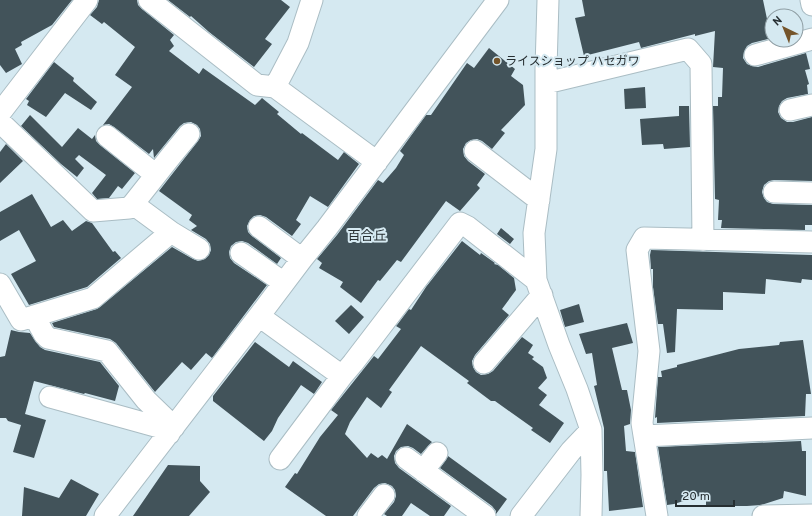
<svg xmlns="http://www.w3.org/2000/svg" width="812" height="516" font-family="Overpass,'Noto Sans JP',sans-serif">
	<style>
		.building { fill: #42535a }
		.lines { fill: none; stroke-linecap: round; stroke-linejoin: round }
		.minor-casing { stroke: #aabdc4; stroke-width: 23 }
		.minor { stroke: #fff; stroke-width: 21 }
		.poi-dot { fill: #74542a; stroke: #d5e9f1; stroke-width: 1.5 }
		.labels { text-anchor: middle; stroke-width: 4; stroke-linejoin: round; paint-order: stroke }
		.poi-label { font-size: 12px; fill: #262e31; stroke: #d5e9f1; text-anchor: start }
		.neighbourhood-label { font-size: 13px; fill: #262e31; stroke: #d5e9f1 }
	</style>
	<rect width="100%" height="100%" fill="#d5e9f1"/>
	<path class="building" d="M0,0H72L52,25L21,42L22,45L15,49L22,64L6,73L0,65Z
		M99,0H137L138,5L142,9L174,35L170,40L174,46L169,51L199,74L203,68L255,105L262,98L279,112L277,114L301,134L302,133L338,160L344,152L359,164L328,207L310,196L296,220L301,224L292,236L266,217L260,215L254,216L250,220L247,226L248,232L252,236L281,258L277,264L248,243L242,241L236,242L231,246L229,252L230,258L234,263L267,285L212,358L206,353L191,370L182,362L155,392L116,343L110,339L54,327L52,323L97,309L100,307L172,247L193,259L198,261L205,259L209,255L211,250L210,244L206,239L191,230L197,226L189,220L192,215L159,191L198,141L201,136L200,129L197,125L191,122L184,123L180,126L154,158L153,149L149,154L114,127L109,124L103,125L132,87L115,75L135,47L104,22L102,24L90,15L97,7Z
		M168,0H281L290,7L265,39L272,44L254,67L209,32L191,16L190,17Z
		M582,0H763L767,19L772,18V38L752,43L747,46L744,52L743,58L747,64L752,66L758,67L806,53L810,69L805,70L809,84L807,85L808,94L787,98L782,101L779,106L778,112L781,118L787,122H793L812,117V181L774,180L769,181L764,185L762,192L764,198L767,202L773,204L812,205V225H805V230L721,228L722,220H718L719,200L715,199L713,106H718V97H722L723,68L713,67L715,31L695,36V34L641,48L639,42L584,56L575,18L585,16Z
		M796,14L801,20L802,29L796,31V16H785Z
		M489,48L515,69L511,76L523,85L525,105L501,130L505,133L492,149L482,141L477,139L471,140L466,143L463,149L464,156L468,161L485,174L477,185L480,188L460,211L446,201L401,262L397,260L380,281L378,280L361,303L340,287L343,282L319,268L322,263L317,259L337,235L378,180L383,183L396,168L404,155L400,151L426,115H431L467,63L474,68Z
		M54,62L74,78L73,81L97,102L91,110L65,93L46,117L27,105L29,101L26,99Z
		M645,87L646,108L625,109L624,89Z
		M679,106H689L690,147L664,149L663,144L642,145L640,119L679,116Z
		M30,115L62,147L78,128L92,139L95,135L96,141L100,145L135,173L122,189L118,186L109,198L97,199L92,193L106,175L79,155L75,159L84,168L77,177L61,164L21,126Z
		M6,144L23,161L0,183V152Z
		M32,194L51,227L63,220L72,231L86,221L92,223L113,252L115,251L121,258L87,287L29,305L11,274L36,261L19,230L0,241V212Z
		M501,228L514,239L510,244L497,234Z
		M462,241L480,255L481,253L495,263L494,264L498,265L514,278L516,290L502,309L509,315L475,355L472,361L473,367L476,372L481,375L488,374L493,371L522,337L533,345L528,353L534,357L532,359L543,367L547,378L538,388L547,395L539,405L564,423L550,443L531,430L533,428L495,401H491L467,383L469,381L421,346L389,390L392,392L381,408L367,397L350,422L345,434L367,458L371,453L378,458L382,455L387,459L407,424L432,442L428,446L421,454L413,448L408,446L401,447L396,451L394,456L395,463L399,468L451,506L444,516H430L411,503L402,516H387L384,514L394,502L396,496L395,490L392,486L385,483L379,484L374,488L353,516H326L285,487L295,473L297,474L320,437L338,415L331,410L374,356L378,359L401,329L396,326L397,325L409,309L411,310L426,287Z
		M651,250L812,255V280L802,279L801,283L766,279L765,294L723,292V310L677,309L675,352L667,353L663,324H658L653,287V269H651L650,255Z
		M579,304L584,322L565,327L560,310Z
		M351,305L364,317L349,334L335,321Z
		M627,323L633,343L612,348L622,390H627L631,410L630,424L624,426L626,451L635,452L643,507L609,511L607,471H604V428L594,386L597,385L592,353L586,354L579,334Z
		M11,330L19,332L30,333L36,342L40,347L45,350L100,362L119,386L115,401L85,393L84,394L34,381L25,414L46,420L34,458L13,452L21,425L8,421L6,418H0V357L5,356Z
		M803,340L811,394H806L805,416L657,423V417L655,418L658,377H662L661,371L677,367V365L739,349L779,345L780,342Z
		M255,342L289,367L293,361L322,382L314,394L301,385L278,418L272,431L264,441L213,401V396Z
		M801,441L802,451H806V496L784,491L783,498L761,505L747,506H706V494L674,504L667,505L658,447Z
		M448,456L507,499L496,514V511L492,506L440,468L446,460Z
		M168,465L200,466V481L210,492L189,516H133Z
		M71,479L99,494L86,516H22L24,487L59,498Z"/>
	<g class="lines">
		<defs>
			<path id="minor" d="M149,0L257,85L275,87L377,162
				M548,0L546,69V149L534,233L536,280L559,345L577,389L591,430L592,475L591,516
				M811,0L812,5
				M755,55L812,39
				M546,83L688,49L701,64L703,240
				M275,87L298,43L312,0
				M790,110L812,105
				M0,113L87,0
				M0,122L93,211L129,208L133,204
				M107,136L156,175
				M475,151L539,200
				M774,192L812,193
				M259,227L302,259
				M171,232L133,204L171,156L189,134
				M241,253L284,283
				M0,284L21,320L93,298L171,232L199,249
				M34,316L44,334L48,338L107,351L146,400L174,427
				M259,316L342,376L353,363L460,223L468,227L536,280
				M484,363L542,295
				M50,397L162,428L169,434
				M644,436L812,428
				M406,458L485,516
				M280,459L342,376
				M423,471L437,453
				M105,516L259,316L302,259L327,228L498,0
				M368,516L384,495
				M521,516L571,451L591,430
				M657,516L642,423L649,351L637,250L644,238L812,242
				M763,516L812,515"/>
		</defs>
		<use href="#minor" class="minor-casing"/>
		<use href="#minor" class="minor"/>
	</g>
	<circle class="poi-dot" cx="497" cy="61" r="4"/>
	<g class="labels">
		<g class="poi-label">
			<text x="505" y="65">ライスショップ ハセガワ</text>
		</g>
		<g class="neighbourhood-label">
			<text x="367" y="240">百合丘</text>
		</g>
	</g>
	<g transform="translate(784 28) rotate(317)"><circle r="19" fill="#d5e9f1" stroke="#8f9ea4"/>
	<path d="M0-3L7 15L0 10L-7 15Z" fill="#74542a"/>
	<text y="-6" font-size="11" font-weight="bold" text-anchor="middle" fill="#262e31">N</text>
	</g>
	<path d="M676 500v6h58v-6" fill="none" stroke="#262e31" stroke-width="2"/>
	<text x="682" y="500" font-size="12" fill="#262e31" stroke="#d5e9f1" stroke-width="3" paint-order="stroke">20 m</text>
</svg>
